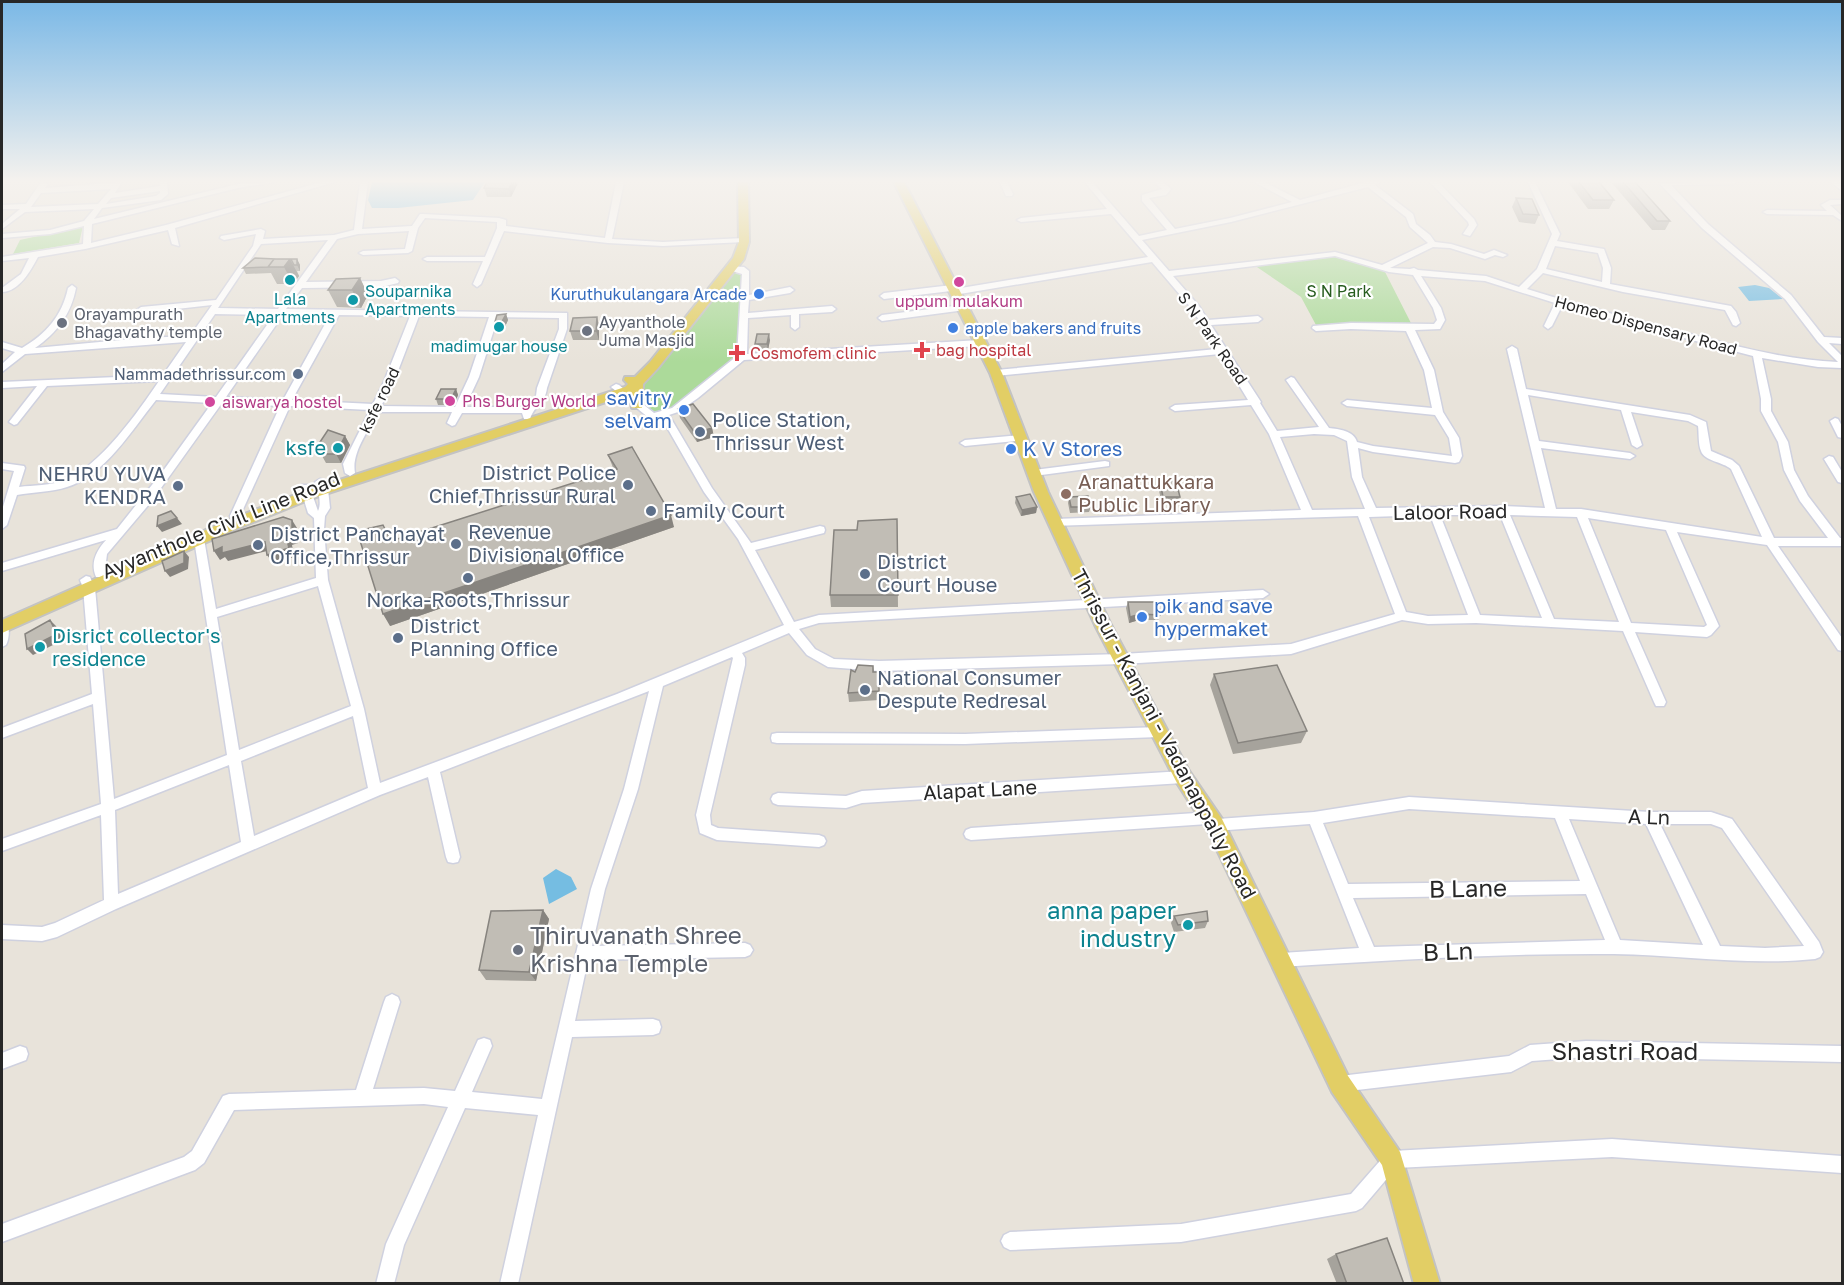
<svg xmlns="http://www.w3.org/2000/svg" width="1844" height="1285" font-family="'Golos Text',sans-serif">
	<style>
		.green { fill: #acda9a }
		.water { fill: #75bde2 }
		.lines { fill: none; stroke-linecap: round; stroke-linejoin: round }
		.minor-casing { stroke: #cfd1df; stroke-width: 3 }
		.major-casing { stroke: #c3c3c3; stroke-width: 4 }
		.minor { fill: #fff; fill-rule: evenodd }
		.major { fill: #e2ce65; fill-rule: evenodd }
		.wall { fill: #a6a39c }
		.shaded-wall { fill: #87847f }
		.building { fill: #c1bdb5; stroke: #87847f; stroke-width: 1.5 }
		.culture-dot { fill: #0f9aa8; stroke: #fff; stroke-width: 2 }
		.hotel-dot { fill: #d1479c; stroke: #fff; stroke-width: 2 }
		.shop-dot { fill: #3f7fe0; stroke: #fff; stroke-width: 2 }
		.worship-dot { fill: #6b7280; stroke: #fff; stroke-width: 2 }
		.health-dot { fill: #e0444e; stroke: #fff; stroke-width: 2 }
		.service-dot { fill: #5c6f8a; stroke: #fff; stroke-width: 2 }
		.education-dot { fill: #8d6e63; stroke: #fff; stroke-width: 2 }
		.labels { text-anchor: middle; stroke-width: 4.5; stroke-linejoin: round; paint-order: stroke }
		.far-culture-label { font-size: 16px; fill: #0d838f; stroke: #fff }
		.far-park-label { font-size: 16px; fill: #275c1f; stroke: #fff }
		.far-shop-label { font-size: 16px; fill: #366cbe; stroke: #fff; text-anchor: end }
		.far-hotel-label { font-size: 16px; fill: #b23c85; stroke: #fff; text-anchor: start }
		.far-worship-label { font-size: 16px; fill: #5b616d; stroke: #fff; text-anchor: start }
		.far-street-label { font-size: 16px; fill: #272727; stroke: #fff }
		.far-health-label { font-size: 16px; fill: #be3a42; stroke: #fff; text-anchor: start }
		.far-service-label { font-size: 16px; fill: #4e5e75; stroke: #fff; text-anchor: end }
		.shop-label { font-size: 20px; fill: #366cbe; stroke: #fff; text-anchor: start }
		.service-label { font-size: 20px; fill: #4e5e75; stroke: #fff; text-anchor: start }
		.culture-label { font-size: 20px; fill: #0d838f; stroke: #fff; text-anchor: end }
		.education-label { font-size: 20px; fill: #785e54; stroke: #fff; text-anchor: start }
		.street-label { font-size: 20px; fill: #272727; stroke: #fff }
		.near-street-label { font-size: 24px; fill: #272727; stroke: #fff }
		.near-culture-label { font-size: 24px; fill: #0d838f; stroke: #fff; text-anchor: end }
		.near-worship-label { font-size: 24px; fill: #5b616d; stroke: #fff; text-anchor: start }
	</style>
	<rect width="100%" height="100%" fill="#e8e3da"/>
	<path class="green" d="M83,226L79,243L13,254L20,240Z
		M1335,254L1383,268L1413,327L1316,325L1301,297L1251,263Z
		M733,268L744,271L742,357L675,410L653,416L638,405V384Z"/>
	<path class="water" d="M372,182H485L473,200L398,208H372L368,200Z
		M1755,285L1769,288L1783,299L1749,301L1738,287Z
		M556,869L571,877L577,889L549,904L543,878Z"/>
	<g class="lines">
		<defs>
			<path id="minor" d="M41,182L48,184L45,188L122,182L115,193L160,186L159,182H167L168,194L161,200L102,208L94,219L238,184L275,182L238,188L92,224L91,243L166,225L322,182H335L175,228L179,246L172,244L168,230L85,249L38,257C31,270 19,292 2,292V288L21,274L29,258L2,261V257L83,244L84,226L50,234L2,238V234L50,230L84,221L94,209L25,212L2,229V224L20,209H2V205L26,204ZM111,189L98,204L31,207L41,193ZM160,191V193L156,196L106,204L111,198Z
				M360,182H368L362,229L412,226L420,214H423L499,218L506,220V226L605,238L616,182H624L612,239L663,242L744,238L748,240L744,242L663,246L608,243L504,231L481,284L477,287L473,284L483,261H427L423,259L427,257H485L497,228V222L425,218L418,228L412,251L408,253L363,255L359,253L363,251L405,249L409,231L358,234L337,239L306,282L381,281L395,278L399,281L398,283L381,287L302,288L286,309L567,313V329L547,388C545,404 535,404 530,419H524L522,413H462L455,425L452,426L447,423L452,412H378C369,430 351,453 355,473L350,476L345,473L343,464L370,410L290,406L240,516L235,520L230,516L280,406L222,403L151,502L107,554L104,577H96C90,563 96,551 106,540L2,571V563L117,529L163,471L212,403L156,400C133,429 104,476 67,487C52,492 33,492 17,495L7,525L2,529V510L14,471L2,469V463L24,466L25,468L19,487C33,485 51,486 65,480C100,466 138,412 159,381L47,386L17,424L14,425L9,422L37,386L2,388V382L163,375L186,342L25,354L2,372V364L15,352L2,348V342L22,348C46,334 62,316 68,288L72,285L76,288C71,314 57,333 35,348L143,338L190,336L212,305L141,313L137,310L141,307L216,300L253,246L256,234L224,240L220,238L221,236L261,229L265,231L263,239L334,235L354,230ZM328,240L278,309L218,308L261,244ZM215,314L274,315L216,397L160,394ZM283,315H330L283,400L226,397ZM339,315L410,316L383,384L373,404L292,400ZM419,316L489,317L469,377L455,407L381,406L393,384ZM498,317L559,318V329L537,388L536,396L525,407H465L479,377Z
				M1000,182H1007L1013,194L1012,196H1006Z
				M1085,182H1092L1139,236L1167,230L1142,201V195L1162,189L1154,182H1163L1171,189L1166,195L1149,198L1175,229L1230,218L1292,202L1254,182H1264L1300,200L1366,182H1380L1375,185L1413,214L1416,224L1430,235L1435,242L1451,244L1484,254L1494,250L1507,255L1503,257L1495,255L1485,259L1450,248L1433,247L1390,268L1410,269L1414,268L1418,270L1486,276L1519,287L1537,269L1552,234L1528,182H1535L1560,234L1557,241L1604,249L1611,268L1610,284L1731,306L1736,312L1740,323L1736,326L1733,325L1725,310L1623,292L1543,273L1527,289C1581,306 1635,320 1690,334C1739,347 1787,360 1838,362L1818,342L1785,299L1702,228L1659,183L1736,182L1733,184L1671,185L1708,224L1791,295L1824,337L1842,338V344L1829,343L1842,356V368L1818,367L1762,358L1771,399V411L1788,442L1794,470L1808,496L1840,538H1842V546H1778L1842,638V651L1838,650L1767,545L1677,532L1719,626L1711,635L1707,637L1635,632L1666,702L1664,706H1656L1654,702L1623,631L1476,623L1428,624L1402,620L1291,654L1122,664L879,671L828,667L807,655L789,633L742,653L745,658V665L710,815L711,825L718,828L819,835L824,837L826,841L824,845L819,847L717,840L700,833L696,815L733,658L732,657L663,686L638,789L605,889L592,946L745,943L750,945L753,950L750,955L745,957L588,960L575,1021L653,1019L659,1021L661,1027L659,1033L653,1035L572,1037L518,1284H500L538,1115L465,1108L404,1245L394,1284H376L386,1244L448,1107L424,1104L234,1110L204,1163L195,1170L2,1242V1224L184,1157L192,1151L223,1096L229,1094L356,1090L384,1002L386,997L392,994L398,997L400,1002L373,1089L424,1088L455,1091L478,1040L484,1038L490,1040L492,1046L472,1092L542,1099L591,889L624,789L649,691L440,772L460,857L458,862L453,863L448,862L446,857L428,777L380,795L116,909L57,937L42,941L2,939V925L42,927L55,923L104,900L101,815L2,851V839L101,804L93,704L2,738V728L92,694L83,588L80,580L86,576L90,577L95,588L114,799L227,755L194,539L199,535L204,539L216,609L316,578L314,518L308,513L300,487L301,485H309L318,511C322,503 318,490 315,482L320,479L324,480L328,489L330,508L325,516L324,529L328,580L364,709L380,783L617,694L784,625L738,539L704,492L661,417L649,418L611,387L616,384L619,385L654,413L672,408L737,356L742,274L729,270V266L744,267L749,271V295L790,287L794,290L790,293L749,300L748,313L832,306L836,309L832,312L799,314V327L795,330L791,327V315L748,318L747,354L980,340L985,343L980,346L744,360L698,398L678,412L669,415L712,488L751,543L820,526L824,527L825,530L824,533L755,550L794,622L819,615L1263,590L1269,594L1263,598L819,623L799,629L815,649L834,659L879,661L1122,654L1291,644L1395,614L1358,516L1051,526L1050,523L1051,520L1055,519L1301,510L1269,434L1251,405L1175,411L1170,408L1175,405L1248,400L1220,354L996,376L991,373L996,370L1217,349L1192,309L1152,262L954,295L951,294V291L884,299L880,296L884,293L952,285L955,286V289L1148,257L1111,214L1021,222L1017,220L1021,218L1107,209ZM1368,187L1406,217L1410,227L1428,243L1382,265L1335,252L1169,271L1142,240L1231,222ZM1555,246L1598,253L1603,268L1602,282L1546,269ZM1335,256L1389,272L1413,275L1433,308L1437,320L1434,324L1351,323L1313,326L1312,328L1316,331L1351,329L1406,331L1424,370L1432,408L1347,400L1342,403L1347,406L1435,415L1449,438L1452,456L1373,446L1357,442C1354,431 1339,429 1329,428L1294,378L1291,377L1286,380L1319,427L1277,431L1260,403L1261,402L1211,325L1258,322L1262,319L1258,316L1208,320L1199,306L1173,276ZM1421,276L1485,281L1555,303L1544,326L1548,329L1552,326L1562,306L1753,356L1761,399V411L1778,442L1784,470L1800,501L1828,538H1774L1739,466L1732,460L1711,451L1706,422L1690,415L1526,389L1517,349L1512,346L1507,349L1545,508L1503,506L1376,508L1362,477L1358,448L1373,452L1455,463L1459,462L1462,456L1459,438L1443,412L1434,370L1415,330L1440,329L1445,320L1441,308ZM1528,395L1621,410L1632,445L1637,448L1642,445L1631,412L1688,421L1698,426C1699,433 1698,444 1701,451C1704,461 1723,462 1731,469L1762,537L1581,509H1556L1541,448L1630,459L1635,456L1630,453L1539,441ZM1314,434L1334,435L1347,441L1352,477L1365,509L1312,510L1280,437ZM1430,515L1468,615L1428,616L1406,612L1369,517ZM1440,515H1500L1542,618L1480,615ZM1510,515L1577,517L1619,622L1554,619ZM1588,518L1666,530L1707,625L1704,627L1631,623ZM318,586L351,706L239,750L217,617ZM353,716L368,788L254,836L241,761ZM229,765L241,842L118,894L115,810Z
				M1430,182H1438L1474,219L1477,225L1470,236L1463,234L1469,225L1468,222Z
				M1831,182H1839L1842,186V191Z
				M1830,200H1842V204L1830,205L1842,216V221L1833,215L1767,214L1763,212L1767,210L1827,211L1821,205Z
				M962,305L966,308L965,310L882,321L878,318L882,315Z
				M1835,418L1838,419L1842,426V438L1838,437L1830,421Z
				M1021,435L1025,436V440L965,446L960,443L965,440Z
				M1829,456L1833,457L1842,472V483L1838,482L1824,459Z
				M1105,461L1109,462V466L1034,476L1029,473L1034,470Z
				M2,622L7,623C10,628 9,640 6,645L2,647Z
				M1159,727L1164,728L1165,732L1164,736L1159,737L965,744L777,743L772,742L771,738L772,734L777,733L965,734Z
				M1183,771L1188,773L1190,777L1188,781L1183,783L862,803L846,808L778,805L773,803L771,799L773,795L778,793L846,796L862,791Z
				M1409,797L1650,812H1711L1732,819L1819,942L1823,952L1820,957L1815,959C1748,966 1682,955 1614,954C1503,953 1392,960 1281,967L1276,965L1273,960L1276,955L1281,953L1359,948L1310,824L1215,831L1210,829L1208,824L971,840L966,838L964,834L966,830L971,828L1211,812L1216,814L1218,819L1314,812ZM1409,809L1555,818L1580,881L1348,884L1323,823ZM1569,819L1646,824L1703,945L1620,940ZM1660,824H1711L1722,828L1804,946L1765,948L1720,946ZM1586,894L1605,940L1374,947L1353,898Z
				M1586,1041L1842,1046V1062L1586,1057L1532,1061L1511,1072L1340,1092L1334,1090L1332,1084L1334,1078L1340,1076L1509,1056L1530,1045Z
				M20,1046L26,1048L28,1054L26,1060L2,1069V1053Z
				M1612,1139L1842,1156V1173L1612,1157L1396,1168L1362,1208L1356,1211L1181,1242L1010,1250L1004,1247L1001,1241L1004,1235L1010,1232L1181,1224L1351,1194L1386,1154L1392,1151Z"/>
			<path id="major" d="M738,182H748L749,242L744,259L658,368L643,384L642,408H632L630,394L313,498L236,529L2,633V620L226,521L303,492L625,387L628,384L624,380L625,377H635L650,362L733,258L739,242Z
				M894,182H904L1002,373L1048,492L1111,625L1189,771L1222,819L1348,1076L1400,1152L1440,1284H1414L1382,1165L1332,1092L1208,831L1177,783L1095,625L1034,492L990,373Z"/>
		</defs>
		<use href="#minor" class="minor-casing"/>
		<use href="#major" class="major-casing"/>
		<use href="#minor" class="minor"/>
		<use href="#major" class="major"/>
	</g>
	<path class="wall" d="M1568,182H1599L1614,200L1609,209H1588Z
		M1635,182L1670,221L1665,230H1652L1612,183Z
		M518,183L511,197H487L484,188Z
		M1516,198L1539,215L1535,224L1519,222L1512,207Z
		M291,259H297L300,265V271H297L299,276L293,284H277L271,273L246,274L243,268Z
		M360,278L368,295L361,308L337,307L328,290Z
		M506,314L508,320L503,331H496L494,325Z
		M597,317L599,326V340H573L570,331Z
		M770,340L768,350H756L755,344Z
		M456,389L458,395L454,405H438L436,399Z
		M678,409L712,428L714,437L697,442L680,418Z
		M345,436L350,445L341,463H326L321,454Z
		M608,455L674,527L390,626L391,541L614,470Z
		M1160,481L1180,497L1178,503H1162L1158,487Z
		M1016,497L1037,507L1036,513L1021,516L1015,503Z
		M1069,497L1091,507L1089,512L1070,513L1068,503Z
		M897,519L898,607H831L830,595L857,530Z
		M1128,602L1160,615L1158,620H1139L1129,623L1126,608Z
		M873,666L874,672H879V700L849,702L848,693L855,672Z
		M1214,674L1307,731L1301,743L1233,754L1210,685Z
		M543,910L549,919L536,981L486,980L479,970Z
		M1174,916L1208,921L1205,928L1174,932L1171,923Z
		M1336,1254L1404,1284H1337L1327,1259Z"/>
	<path class="shaded-wall" d="M512,182H517L518,183L511,197L509,189Z
		M290,259L299,276L293,284L284,267Z
		M297,259L300,265V271L297,265Z
		M360,278L368,295L361,308L352,290Z
		M506,314L508,320L503,331L500,325Z
		M597,317L599,326V340L596,331Z
		M769,334L770,340L768,350L767,344Z
		M456,389L458,395L454,405L451,399Z
		M712,428L714,437L697,442L695,433Z
		M345,436L350,445L341,463L336,454Z
		M1037,507L1036,513L1021,516L1022,510Z
		M671,515L674,527L390,626L383,614Z
		M177,518L182,524L162,532L157,526Z
		M292,520L297,528L298,543L292,545L294,557L273,563L267,555Z
		M265,542L271,550L228,561L225,557L220,560L214,551L222,547Z
		M184,551L189,557L188,569L170,577L165,571Z
		M1140,614L1139,620L1129,623L1130,617Z
		M50,620L56,626L63,640L33,655L27,649Z
		M543,910L549,919L536,981L529,972Z"/>
	<path class="building" d="M487,182H512L509,189L484,188Z
		M1579,182H1599L1614,200H1593Z
		M1623,182H1635L1670,221H1657Z
		M1516,198L1532,199L1539,215L1523,214Z
		M255,258L276,259H274L268,267L243,268Z
		M274,259H290L284,267H268Z
		M291,259H297V265H294Z
		M360,278L352,290H328L336,279Z
		M506,314L500,325H494L497,315Z
		M597,317L596,331H570L573,318Z
		M757,334H769L767,344H755Z
		M441,389H456L451,399H436Z
		M693,404L712,428L695,433L678,409Z
		M328,430L345,436L336,454H321L320,442Z
		M632,447L671,515L383,614L357,531L383,525L391,541L617,469L608,455Z
		M1160,481H1176L1180,497H1163Z
		M1030,494L1037,507L1022,510L1016,497Z
		M1088,496L1091,507H1071L1069,497Z
		M171,511L177,518L157,526L158,516Z
		M283,517L292,520V535L286,536L289,548L267,555L265,542L222,553V547L214,551L212,539Z
		M897,519L898,595H830L834,530H857L858,521Z
		M184,551V563L165,571L162,561Z
		M1128,602H1157L1160,615L1140,614L1130,617Z
		M50,620L57,634L27,649L25,634Z
		M858,665L873,666V672H879V691L848,693L851,670L855,672Z
		M1277,665L1307,731L1238,743L1214,674Z
		M543,910L529,972L479,970L491,911Z
		M1207,911L1208,921L1178,925L1174,916Z
		M1387,1238L1404,1284H1347L1336,1254Z"/>
	<linearGradient id="sky" x2="0" y2="1"><stop stop-color="#7ab8e6"/><stop offset="0.5" stop-color="#f5f2ee"/><stop offset="1" stop-color="#f5f2ee" stop-opacity="0"/></linearGradient>
	<rect width="1844" height="362" fill="url(#sky)"/>
	<g class="culture-dot">
		<circle cx="290" cy="280" r="6"/>
		<circle cx="353" cy="300" r="6"/>
		<circle cx="499" cy="327" r="6"/>
		<circle cx="338" cy="448" r="6"/>
		<circle cx="40" cy="647" r="6"/>
		<circle cx="1188" cy="925" r="6"/>
	</g>
	<g class="hotel-dot">
		<circle cx="959" cy="282" r="6"/>
		<circle cx="450" cy="401" r="6"/>
		<circle cx="210" cy="402" r="6"/>
	</g>
	<g class="shop-dot">
		<circle cx="759" cy="294" r="6"/>
		<circle cx="953" cy="328" r="6"/>
		<circle cx="684" cy="410" r="6"/>
		<circle cx="1011" cy="449" r="6"/>
		<circle cx="1142" cy="617" r="6"/>
	</g>
	<g class="worship-dot">
		<circle cx="62" cy="323" r="6"/>
		<circle cx="587" cy="331" r="6"/>
		<circle cx="518" cy="950" r="6"/>
	</g>
	<g class="health-dot">
		<path d="M919 341h6v6h6v6h-6v6h-6v-6h-6v-6h6z"/>
		<path d="M734 344h6v6h6v6h-6v6h-6v-6h-6v-6h6z"/>
	</g>
	<g class="service-dot">
		<circle cx="298" cy="374" r="6"/>
		<circle cx="700" cy="432" r="6"/>
		<circle cx="628" cy="485" r="6"/>
		<circle cx="178" cy="486" r="6"/>
		<circle cx="651" cy="511" r="6"/>
		<circle cx="456" cy="544" r="6"/>
		<circle cx="258" cy="545" r="6"/>
		<circle cx="865" cy="574" r="6"/>
		<circle cx="468" cy="578" r="6"/>
		<circle cx="398" cy="638" r="6"/>
		<circle cx="865" cy="690" r="6"/>
	</g>
	<circle class="education-dot" cx="1066" cy="494" r="6"/>
	<g class="labels">
		<g class="far-culture-label">
			<text x="365" y="297" text-anchor="start">Souparnika<tspan x="365" dy="18">Apartments</tspan></text>
			<text x="290" y="305">Lala<tspan x="290" dy="18">Apartments</tspan></text>
			<text x="499" y="352">madimugar house</text>
		</g>
		<g class="far-park-label">
			<text x="1339" y="297">S N Park</text>
		</g>
		<g class="far-shop-label">
			<text x="747" y="300">Kuruthukulangara Arcade</text>
			<text x="965" y="334" text-anchor="start">apple bakers and fruits</text>
		</g>
		<g class="far-hotel-label">
			<text x="959" y="307" text-anchor="middle">uppum mulakum</text>
			<text x="462" y="407">Phs Burger World</text>
			<text x="222" y="408">aiswarya hostel</text>
		</g>
		<g class="far-worship-label">
			<text x="74" y="320">Orayampurath<tspan x="74" dy="18">Bhagavathy temple</tspan></text>
			<text x="599" y="328">Ayyanthole<tspan x="599" dy="18">Juma Masjid</tspan></text>
		</g>
		<g class="far-street-label">
			<text transform="translate(1646 325) rotate(15)" y="6">Homeo Dispensary Road</text>
			<text transform="translate(1213 338) rotate(55)" y="6">S N Park Road</text>
			<text transform="translate(379 400) rotate(-64)" y="6">ksfe road</text>
		</g>
		<g class="far-health-label">
			<text x="936" y="356">bag hospital</text>
			<text x="750" y="359">Cosmofem clinic</text>
		</g>
		<g class="far-service-label">
			<text x="286" y="380">Nammadethrissur.com</text>
		</g>
		<g class="shop-label">
			<text x="672" y="405" text-anchor="end">savitry<tspan x="672" dy="23">selvam</tspan></text>
			<text x="1023" y="456">K V Stores</text>
			<text x="1154" y="613">pik and save<tspan x="1154" dy="23">hypermaket</tspan></text>
		</g>
		<g class="service-label">
			<text x="712" y="427">Police Station,<tspan x="712" dy="23">Thrissur West</tspan></text>
			<text x="616" y="480" text-anchor="end">District Police<tspan x="616" dy="23">Chief,Thrissur Rural</tspan></text>
			<text x="166" y="481" text-anchor="end">NEHRU YUVA<tspan x="166" dy="23">KENDRA</tspan></text>
			<text x="663" y="518">Family Court</text>
			<text x="468" y="539">Revenue<tspan x="468" dy="23">Divisional Office</tspan></text>
			<text x="270" y="541">District Panchayat<tspan x="270" dy="23">Office,Thrissur</tspan></text>
			<text x="877" y="569">District<tspan x="877" dy="23">Court House</tspan></text>
			<text x="468" y="607" text-anchor="middle">Norka-Roots,Thrissur</text>
			<text x="410" y="633">District<tspan x="410" dy="23">Planning Office</tspan></text>
			<text x="877" y="685">National Consumer<tspan x="877" dy="23">Despute Redresal</tspan></text>
		</g>
		<g class="culture-label">
			<text x="326" y="455">ksfe</text>
			<text x="52" y="643" text-anchor="start">Disrict collector's<tspan x="52" dy="23">residence</tspan></text>
		</g>
		<g class="education-label">
			<text x="1078" y="489">Aranattukkara<tspan x="1078" dy="23">Public Library</tspan></text>
		</g>
		<g class="street-label">
			<text transform="translate(1450 512) rotate(-1)" y="7">Laloor Road</text>
			<text transform="translate(221 525) rotate(-22)" y="7">Ayyanthole Civil Line Road</text>
			<text transform="translate(1164 734) rotate(62)" y="7">Thrissur - Kanjani - Vadanappally Road</text>
			<text transform="translate(980 790) rotate(-3)" y="7">Alapat Lane</text>
			<text transform="translate(1649 817) rotate(2)" y="7">A Ln</text>
		</g>
		<g class="near-street-label">
			<text transform="translate(1468 889) rotate(-1)" y="8">B Lane</text>
			<text transform="translate(1448 952) rotate(-2)" y="8">B Ln</text>
			<text x="1625" y="1060">Shastri Road</text>
		</g>
		<g class="near-culture-label">
			<text x="1176" y="919">anna paper<tspan x="1176" dy="28">industry</tspan></text>
		</g>
		<g class="near-worship-label">
			<text x="530" y="944">Thiruvanath Shree<tspan x="530" dy="28">Krishna Temple</tspan></text>
		</g>
	</g>
	<rect width="1844" height="1285" fill="none" stroke="#272727" stroke-width="6"/>
</svg>
